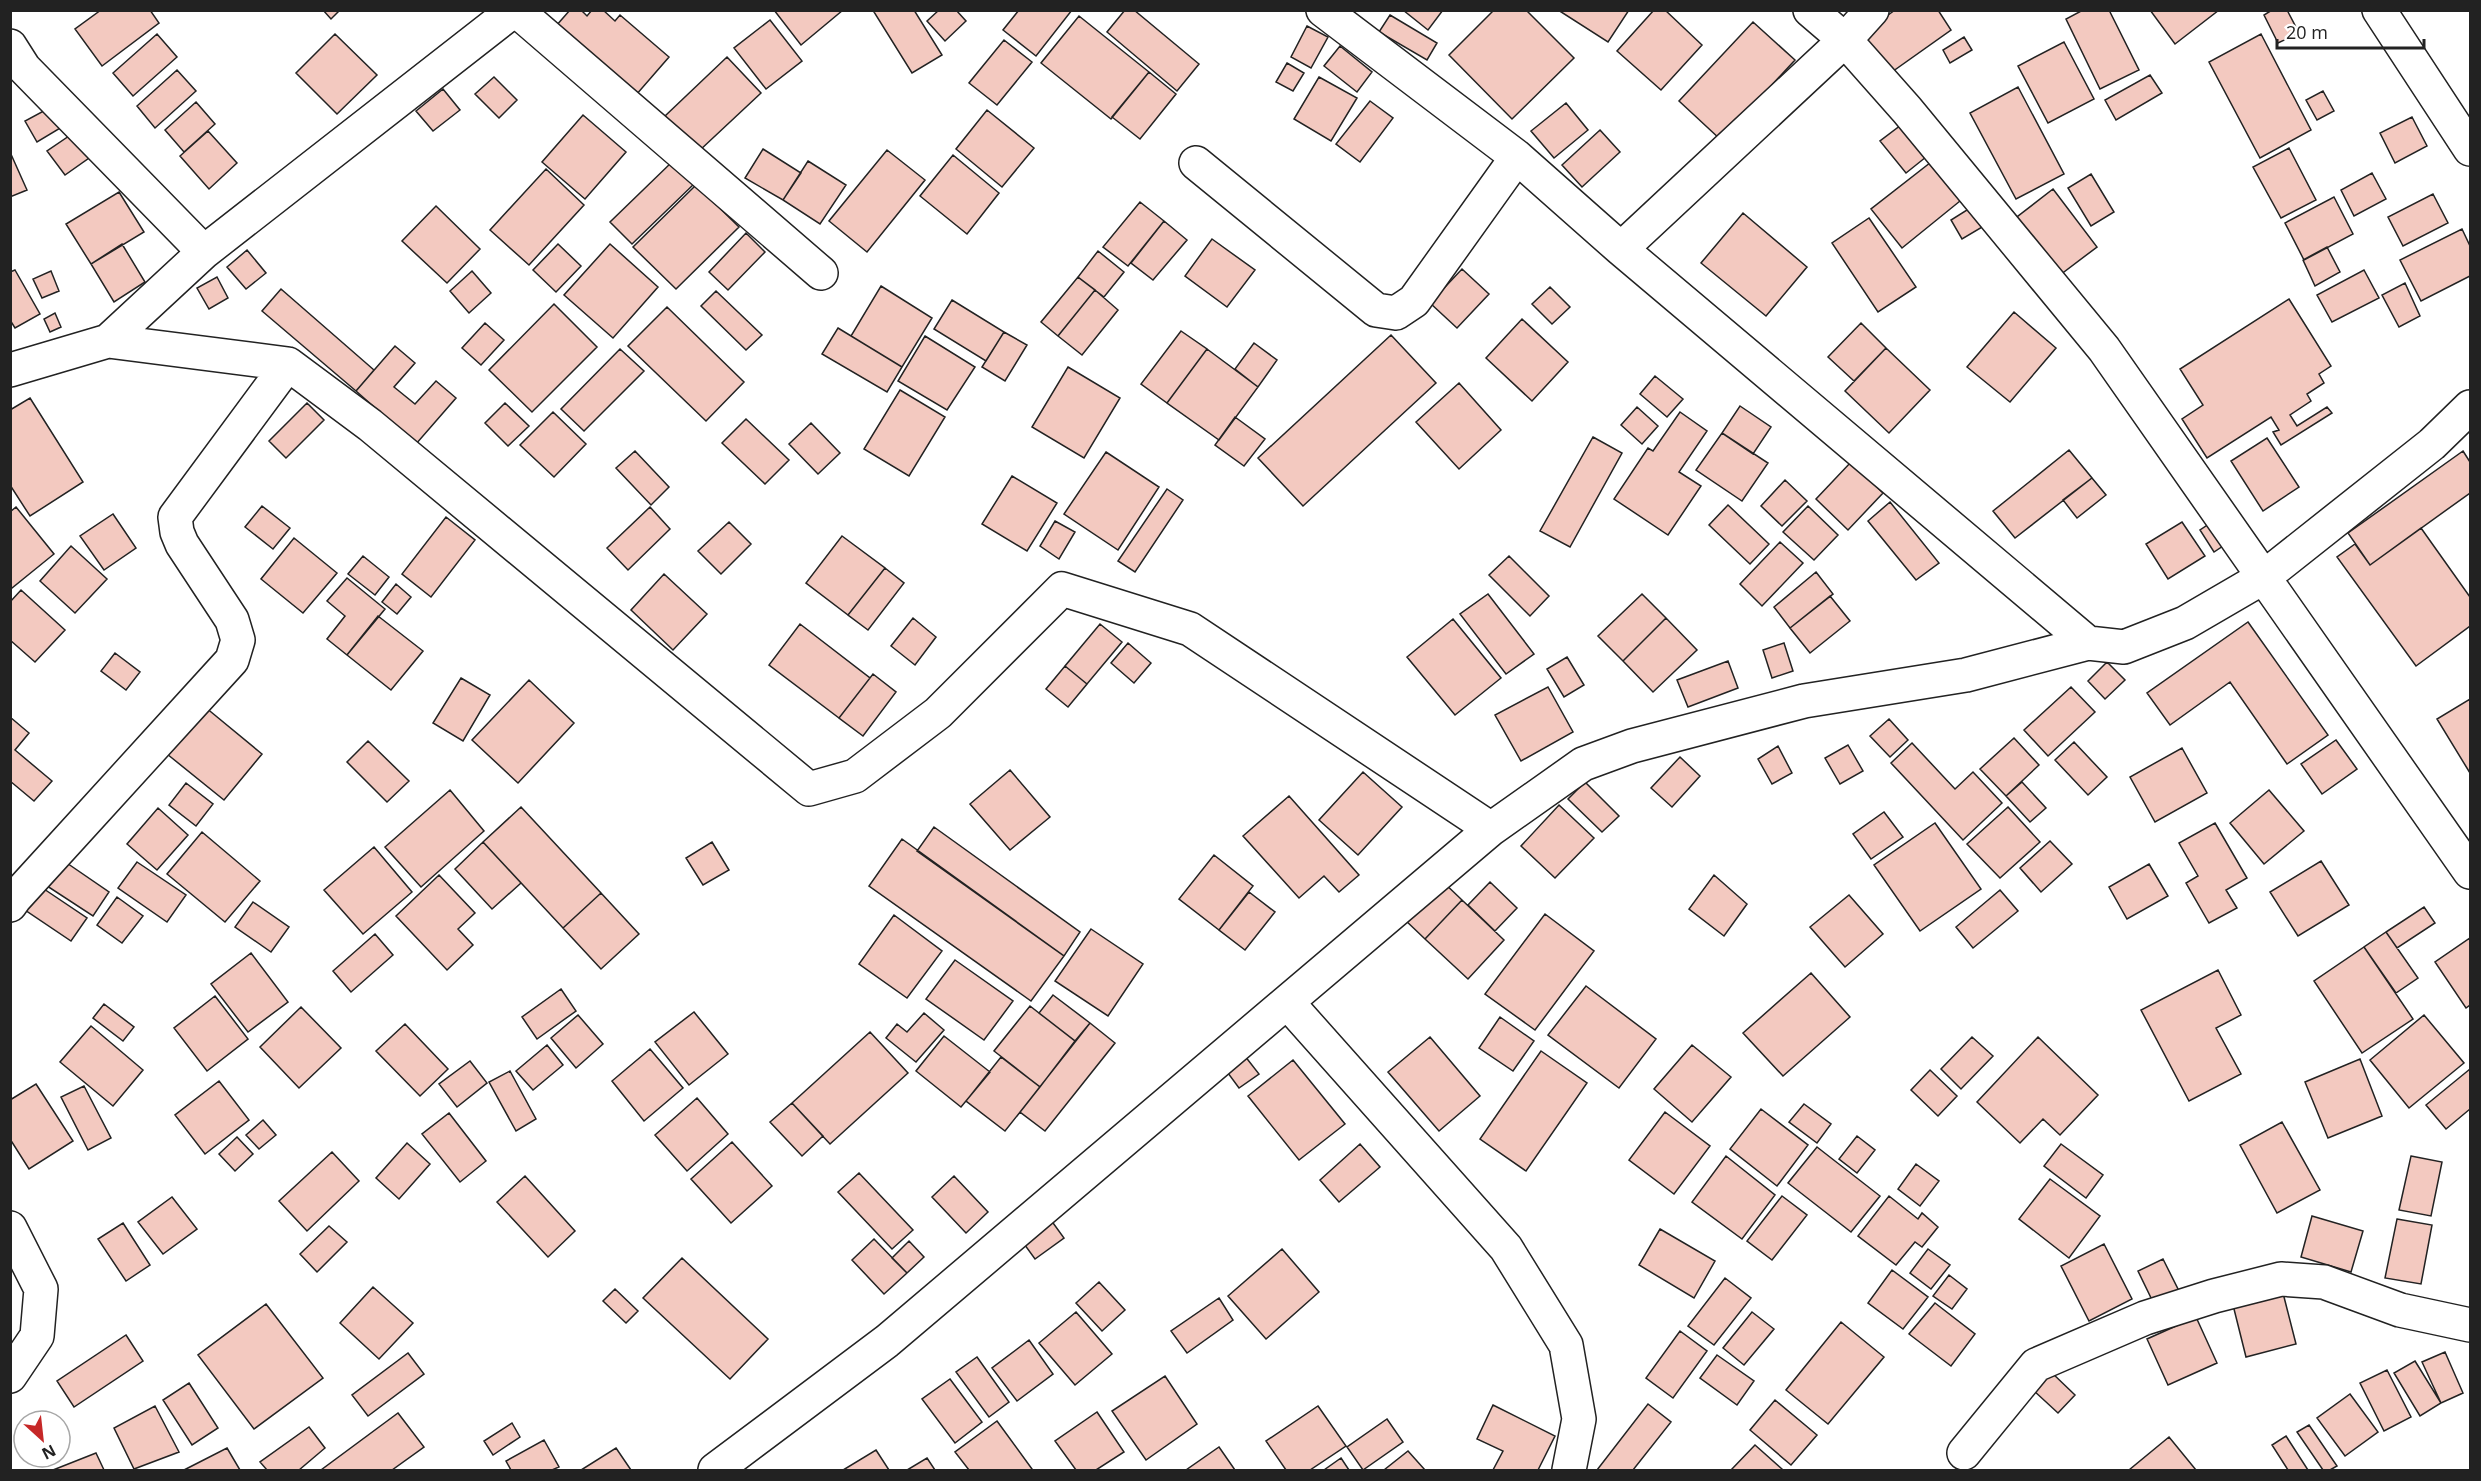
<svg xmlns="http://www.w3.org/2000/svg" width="2481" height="1481" font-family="'Open Sans',sans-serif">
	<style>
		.building { fill: #f3c9c0; stroke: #222; stroke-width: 1.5 }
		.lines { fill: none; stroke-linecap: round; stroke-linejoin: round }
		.minor-casing { stroke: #222; stroke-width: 36 }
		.minor { stroke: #fff; stroke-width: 33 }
	</style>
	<rect width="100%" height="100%" fill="#fff"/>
	<path class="building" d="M101,10H150L159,23L102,66L75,29Z
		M323,10H340L331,19Z
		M570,10H581L587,16L592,10H603L615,21L620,15L669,57L636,95L556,26Z
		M774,10H843L801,45Z
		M877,10H914L942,55L912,73L874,12Z
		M939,10H956L966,21L945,41L927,21Z
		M1019,10H1072L1036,56L1003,30Z
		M1125,10H1134L1199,64L1177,91L1107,32Z
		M1403,10H1443L1428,30Z
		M1494,10H1526L1574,58L1512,119L1449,55Z
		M1558,10H1629L1608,42Z
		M1654,10H1665L1702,45L1661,90L1617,51Z
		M1895,10H1938L1951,30L1889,74L1861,35Z
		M2083,10H2109L2139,70L2100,89L2066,19Z
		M2150,10H2219L2175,44Z
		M2272,10H2287L2299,33L2278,43L2264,15Z
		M1390,15L1437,43L1427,60L1379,32Z
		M1079,16L1149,72L1111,119L1041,63Z
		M770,20L802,61L766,89L734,48Z
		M1753,22L1795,60L1721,140L1679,101Z
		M1307,26L1328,37L1311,68L1291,57Z
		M157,34L177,57L133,96L113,73Z
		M335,34L377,75L337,114L296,73Z
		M2261,34L2311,130L2260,158L2209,62Z
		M1964,37L1972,50L1950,63L1943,50Z
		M1004,40L1032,62L997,105L969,83Z
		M2064,42L2094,99L2048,123L2018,66Z
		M1340,46L1372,72L1357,92L1324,66Z
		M727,57L761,93L699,151L665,116Z
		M1287,63L1304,73L1293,91L1276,82Z
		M177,70L196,91L155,128L137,106Z
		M1149,72L1176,94L1140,139L1112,117Z
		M2150,75L2162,93L2116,120L2105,100Z
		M494,77L517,100L499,118L475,94Z
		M1319,77L1357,98L1331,141L1294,119Z
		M2018,87L2064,174L2016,199L1970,113Z
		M443,89L460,110L433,131L416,111Z
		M2323,91L2334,111L2317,120L2306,100Z
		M1370,101L1393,118L1360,162L1336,144Z
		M196,102L215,124L184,152L165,130Z
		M1566,103L1588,130L1554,158L1531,131Z
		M51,107L62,127L37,142L25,121Z
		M987,110L1034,148L1002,187L956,149Z
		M583,115L626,152L585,199L542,162Z
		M2412,117L2427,146L2395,163L2380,133Z
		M1905,122L1931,153L1906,173L1880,141Z
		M1600,130L1620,152L1582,187L1562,165Z
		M208,131L237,163L209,189L180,156Z
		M72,134L89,158L65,175L47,151Z
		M2289,148L2316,200L2281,218L2253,167Z
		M763,149L801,173L783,200L745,178Z
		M887,150L925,180L867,252L829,221Z
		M10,152L27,190L10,197Z
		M953,155L999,193L967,234L920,196Z
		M1935,159L1965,197L1902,248L1871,209Z
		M674,160L695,183L632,244L610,222Z
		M808,161L846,185L820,224L783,200Z
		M546,169L584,205L529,265L490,230Z
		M2372,173L2386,199L2354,216L2341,190Z
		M2091,174L2114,212L2091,226L2068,188Z
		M696,185L739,227L676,289L633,247Z
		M2053,189L2097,247L2056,278L2013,220Z
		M119,192L144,232L91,264L66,224Z
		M2433,194L2448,223L2403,246L2388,217Z
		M2334,197L2353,234L2304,260L2285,223Z
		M1140,202L1164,221L1128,266L1103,247Z
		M1978,203L1989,223L1962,239L1951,220Z
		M436,206L480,249L447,283L402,241Z
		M1743,213L1807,267L1766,316L1701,263Z
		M1869,218L1916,287L1878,312L1832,243Z
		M1164,221L1187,240L1153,280L1131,263Z
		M2462,229L2470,246V276L2421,301L2400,260Z
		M746,233L765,252L728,290L709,272Z
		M1212,239L1255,270L1227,307L1185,276Z
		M122,244L145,282L114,302L91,264Z
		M558,244L581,266L556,292L533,270Z
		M610,244L658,287L613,338L564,295Z
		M2327,247L2340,272L2315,286L2303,260Z
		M247,250L266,273L246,289L227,267Z
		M1098,251L1124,272L1104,297L1078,277Z
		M1462,269L1489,294L1457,328L1430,303Z
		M15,270L40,314L15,328L10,320V272Z
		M2364,270L2379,298L2332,322L2317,295Z
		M51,271L59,291L42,298L33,279Z
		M472,271L491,293L469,313L450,291Z
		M217,277L228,298L209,309L197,288Z
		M1078,277L1095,290L1058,336L1041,322Z
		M2405,283L2420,316L2399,327L2382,295Z
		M881,286L932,318L902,367L851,336Z
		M1550,287L1570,307L1552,324L1532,304Z
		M281,289L374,370L356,391L262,311Z
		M1095,290L1118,310L1082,355L1058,336Z
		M716,291L762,335L746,350L701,306Z
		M2289,299L2331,366L2319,374L2324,383L2307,394L2311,401L2290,415L2297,426L2327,407L2332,413L2281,445L2273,432L2279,430L2271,417L2207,458L2182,419L2203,405L2180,369Z
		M952,300L1004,332L986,361L934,329Z
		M554,304L597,347L532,412L489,370Z
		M667,307L744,382L706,421L628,346Z
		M2014,312L2056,348L2010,402L1967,367Z
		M55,313L61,327L50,332L44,319Z
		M1522,319L1568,362L1532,401L1486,358Z
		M485,323L504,340L481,365L462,348Z
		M1861,323L1886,348L1854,381L1828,357Z
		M838,328L902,367L887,392L822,354Z
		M1181,331L1207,349L1167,403L1141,384Z
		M1004,332L1027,345L1005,381L982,367Z
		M1391,335L1436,383L1303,506L1258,458Z
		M925,336L975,367L947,410L898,381Z
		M1254,343L1277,360L1258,387L1235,369Z
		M395,346L415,363L394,387L415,404L436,381L456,398L416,444L356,391Z
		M1886,348L1930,390L1889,433L1845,391Z
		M620,349L644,371L584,431L561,409Z
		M1207,349L1258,387L1219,440L1167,403Z
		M1068,367L1120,398L1084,458L1032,427Z
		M1655,376L1683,399L1667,417L1640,394Z
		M1459,383L1501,430L1459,469L1416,422Z
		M900,390L945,417L909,476L864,449Z
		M30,398L83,482L30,516L10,485V410Z
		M307,403L324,420L286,458L269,441Z
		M505,403L529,426L508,446L485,423Z
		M1740,406L1771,427L1753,454L1722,433Z
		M1637,407L1658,426L1642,444L1621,425Z
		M553,412L586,444L554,477L520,445Z
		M1680,412L1707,431L1679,472L1701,486L1668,535L1614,499L1648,448L1653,451Z
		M1235,417L1265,439L1244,466L1215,445Z
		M746,419L789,460L765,484L722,443Z
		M811,423L840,453L818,474L789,444Z
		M1722,433L1768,463L1742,501L1696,470Z
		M1593,437L1622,453L1570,547L1540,531Z
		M2267,438L2299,487L2263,511L2231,461Z
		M2069,450L2092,478L2015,538L1993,511Z
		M635,451L669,487L651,505L616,468Z
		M2463,451L2470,462V493L2370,565L2348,533Z
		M1106,452L1159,487L1118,550L1064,514Z
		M1851,462L1883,493L1848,530L1816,499Z
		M1012,476L1057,503L1027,551L982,524Z
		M2092,478L2106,495L2077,518L2063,500Z
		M1785,480L1807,501L1782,526L1761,506Z
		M1167,489L1183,500L1135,572L1118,561Z
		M1890,502L1939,563L1916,580L1868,521Z
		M1728,505L1769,544L1750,564L1709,525Z
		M262,506L290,528L273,549L245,527Z
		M1808,506L1838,535L1814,560L1783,532Z
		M16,507L54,554L12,588L10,586V512Z
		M650,507L670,529L628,570L607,548Z
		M113,514L136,548L104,570L80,536Z
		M446,517L475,540L431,597L402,574Z
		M2215,520L2229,542L2214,552L2200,530Z
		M1055,521L1075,532L1059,559L1040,546Z
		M729,522L751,544L721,574L698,551Z
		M2182,522L2205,556L2168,579L2146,544Z
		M2421,528L2470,597V626L2416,666L2337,557L2355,544L2370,565Z
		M842,536L885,568L848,615L806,583Z
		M294,538L337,573L303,613L261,579Z
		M1780,542L1803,563L1762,606L1740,584Z
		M71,546L107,579L75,613L40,581Z
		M363,556L389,577L375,595L348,574Z
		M1509,556L1549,596L1530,616L1489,575Z
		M885,568L904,583L868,630L848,615Z
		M1816,572L1833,594L1790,628L1774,607Z
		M664,574L707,614L673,650L631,610Z
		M347,578L385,609L347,655L327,639L345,616L327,601Z
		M396,584L411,597L397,614L382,602Z
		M21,590L65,630L35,662L10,640V602Z
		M1488,594L1534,654L1506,674L1460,614Z
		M1642,594L1666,618L1623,661L1598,636Z
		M1830,596L1850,621L1810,653L1790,628Z
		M378,616L423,651L391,690L347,655Z
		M913,618L936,637L915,665L891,646Z
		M1666,618L1697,650L1653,692L1623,661Z
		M1453,619L1501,678L1455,715L1407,657Z
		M2248,622L2328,735L2287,764L2230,682L2170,725L2147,693Z
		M800,624L870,678L839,718L769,665Z
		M1100,624L1122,642L1087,684L1065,666Z
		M1128,643L1151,663L1134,683L1111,663Z
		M1784,643L1793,671L1772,678L1763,650Z
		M115,653L140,672L126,690L101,671Z
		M1567,657L1584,685L1564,697L1547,669Z
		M1728,661L1738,688L1688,707L1677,680Z
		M2107,662L2125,680L2105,699L2088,681Z
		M1065,666L1087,684L1068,707L1046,689Z
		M873,674L896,692L863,736L839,718Z
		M461,678L490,695L463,741L433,723Z
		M529,680L574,723L518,783L472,740Z
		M1548,687L1573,732L1521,761L1495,715Z
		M2071,687L2095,712L2048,756L2024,730Z
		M2470,699V773L2437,719Z
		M205,707L262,754L224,800L167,754Z
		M10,717L29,733L15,750L52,781L34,801L10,781Z
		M1889,719L1908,740L1890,757L1870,736Z
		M2014,738L2039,765L2006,796L1980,769Z
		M2336,740L2357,769L2322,794L2301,764Z
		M368,741L409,781L387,802L347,762Z
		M2074,742L2107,777L2088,795L2055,760Z
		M1912,743L1955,789L1973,772L2002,803L1963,840L1891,763Z
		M1848,745L1863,771L1840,784L1825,758Z
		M1778,746L1792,773L1772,784L1758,759Z
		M2182,748L2207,793L2155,822L2130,777Z
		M1680,757L1700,776L1672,807L1651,788Z
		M1010,770L1050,817L1010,850L970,804Z
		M1363,772L1402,807L1358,855L1319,820Z
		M1585,782L1619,816L1602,832L1568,799Z
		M2022,782L2046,808L2030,822L2006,796Z
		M186,783L213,804L196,826L169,805Z
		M450,790L484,831L421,887L385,847Z
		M2269,790L2304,831L2264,864L2230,823Z
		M1289,796L1359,875L1339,892L1324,876L1299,898L1243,836Z
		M1559,805L1594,838L1555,878L1521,846Z
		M521,807L601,893L563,928L483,842Z
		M2008,807L2040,842L2000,878L1967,844Z
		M158,808L188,835L157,870L127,844Z
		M1884,812L1903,837L1871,859L1853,834Z
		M1935,823L1981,889L1920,931L1874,865Z
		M2215,823L2247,878L2226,890L2237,908L2209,923L2186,883L2198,876L2179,843Z
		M934,827L1080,932L1064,956L917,851Z
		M202,832L260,881L225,922L167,874Z
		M902,839L1064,956L1031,1001L869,886Z
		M2050,841L2072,864L2041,892L2020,868Z
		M483,842L521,883L492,909L455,869Z
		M712,842L729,870L703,885L686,858Z
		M374,847L412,892L363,934L324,890Z
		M1214,855L1253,886L1219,930L1179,899Z
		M61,859L109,892L93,916L44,884Z
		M2321,861L2349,905L2298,936L2270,892Z
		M137,862L186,895L167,922L118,888Z
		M2149,864L2168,896L2127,919L2109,887Z
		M439,875L475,913L458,929L473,945L447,970L396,916Z
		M1714,875L1747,904L1724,936L1689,909Z
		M1440,879L1462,900L1425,939L1403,918Z
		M1490,882L1517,908L1495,931L1468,905Z
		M41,887L87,918L71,941L25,910Z
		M2000,890L2018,911L1973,948L1956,927Z
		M1249,892L1275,912L1245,950L1219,930Z
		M601,893L639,934L601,969L563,928Z
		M1849,895L1883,934L1845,967L1810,927Z
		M117,897L143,916L122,943L97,925Z
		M1462,900L1504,940L1468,979L1425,939Z
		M253,902L289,927L271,952L235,927Z
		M2424,907L2435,923L2397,948L2386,932Z
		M1545,914L1594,951L1535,1030L1485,994Z
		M894,915L942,951L907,998L859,964Z
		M1091,929L1143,964L1108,1016L1055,981Z
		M2386,932L2418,978L2396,993L2364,947Z
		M375,934L393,955L351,992L333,971Z
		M2470,938V1005L2466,1008L2435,962Z
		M2364,947L2413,1019L2362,1053L2314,981Z
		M251,953L288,1002L248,1032L211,984Z
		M955,960L1013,1001L984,1040L926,999Z
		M2218,970L2241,1015L2216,1028L2241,1074L2189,1101L2141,1010Z
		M1811,973L1850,1017L1783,1076L1743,1033Z
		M1586,986L1656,1039L1619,1088L1548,1035Z
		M561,989L576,1011L537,1039L522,1017Z
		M1053,995L1090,1023L1075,1041L1039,1013Z
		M215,996L248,1039L207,1071L174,1028Z
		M104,1004L134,1027L123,1041L93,1018Z
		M1030,1006L1075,1041L1040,1087L994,1051Z
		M301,1007L341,1048L299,1088L260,1047Z
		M694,1012L728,1054L689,1085L655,1042Z
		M924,1013L944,1030L916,1062L886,1038L897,1024L907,1032Z
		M578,1015L603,1044L576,1068L551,1038Z
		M2424,1015L2464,1063L2409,1108L2370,1060Z
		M1500,1017L1534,1041L1513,1071L1479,1048Z
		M1090,1023L1115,1043L1045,1131L1020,1112Z
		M405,1024L448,1069L420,1096L376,1051Z
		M91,1026L143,1070L113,1106L60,1062Z
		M870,1032L908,1073L830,1144L792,1103Z
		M944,1036L990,1072L961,1107L916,1071Z
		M1430,1037L1480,1096L1439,1131L1388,1072Z
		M1972,1037L1993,1056L1961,1089L1941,1069Z
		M2038,1037L2098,1095L2060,1135L2043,1119L2020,1143L1977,1102Z
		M547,1045L563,1065L533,1090L516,1071Z
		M1692,1045L1731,1077L1692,1122L1654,1089Z
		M650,1049L683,1088L644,1121L612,1081Z
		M1241,1051L1259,1074L1239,1088L1222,1065Z
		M1541,1051L1587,1083L1526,1171L1480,1139Z
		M1001,1057L1040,1087L1005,1131L966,1101Z
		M2360,1059L2382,1116L2328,1138L2305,1082Z
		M1293,1060L1345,1124L1299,1160L1248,1096Z
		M470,1061L487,1083L457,1107L439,1084Z
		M2470,1069V1109L2446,1129L2426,1105Z
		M1930,1070L1957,1096L1938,1116L1911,1090Z
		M510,1071L536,1119L516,1131L489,1082Z
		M219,1081L249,1120L205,1154L175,1115Z
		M36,1084L73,1141L29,1169L10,1139V1100Z
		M84,1086L111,1138L88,1150L61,1097Z
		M697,1098L728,1134L687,1171L655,1135Z
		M792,1103L823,1136L802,1156L770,1122Z
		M1804,1104L1831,1124L1817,1143L1789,1122Z
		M1761,1109L1808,1145L1777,1186L1730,1149Z
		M1665,1112L1710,1146L1674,1194L1629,1160Z
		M449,1113L486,1161L460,1182L422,1134Z
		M263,1120L276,1135L259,1149L246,1135Z
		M2282,1122L2320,1190L2277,1213L2240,1145Z
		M1857,1136L1875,1150L1857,1173L1839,1159Z
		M237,1137L253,1154L235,1171L219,1154Z
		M732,1142L772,1186L731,1223L691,1179Z
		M407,1143L430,1164L399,1199L376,1178Z
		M1360,1144L1380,1167L1339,1202L1320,1180Z
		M2061,1144L2103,1175L2086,1198L2044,1166Z
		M1817,1147L1880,1196L1851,1232L1788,1183Z
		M332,1152L359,1181L307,1231L279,1201Z
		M1726,1156L1775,1195L1742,1239L1692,1202Z
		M2411,1156L2442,1162L2431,1216L2399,1210Z
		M1916,1164L1939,1181L1920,1206L1898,1189Z
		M859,1173L913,1230L892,1249L838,1192Z
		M525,1176L575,1231L548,1257L497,1202Z
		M954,1176L988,1212L966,1233L932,1197Z
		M2050,1179L2100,1216L2069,1258L2019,1219Z
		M1782,1196L1807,1215L1772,1260L1747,1241Z
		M1889,1196L1918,1219L1922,1213L1938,1227L1922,1247L1915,1242L1896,1265L1858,1236Z
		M172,1197L197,1229L163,1254L138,1222Z
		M1048,1216L1064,1238L1035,1259L1019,1237Z
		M2312,1216L2363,1231L2351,1272L2301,1257Z
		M2397,1219L2432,1225L2421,1284L2385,1278Z
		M123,1223L150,1265L126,1281L98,1239Z
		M329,1226L347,1242L317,1272L300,1254Z
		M1660,1229L1715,1261L1694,1298L1639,1265Z
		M874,1239L907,1273L884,1294L852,1260Z
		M909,1241L924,1257L907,1273L892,1258Z
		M2104,1244L2132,1299L2089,1321L2061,1266Z
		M1282,1249L1319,1292L1266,1339L1228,1296Z
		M1928,1249L1950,1265L1931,1289L1910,1273Z
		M682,1258L768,1339L730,1379L643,1298Z
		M2163,1259L2179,1291L2154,1304L2138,1271Z
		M1892,1270L1928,1297L1903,1329L1868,1303Z
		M1949,1275L1967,1289L1952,1309L1933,1296Z
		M1725,1278L1751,1298L1714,1345L1688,1326Z
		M1099,1282L1125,1310L1102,1331L1076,1303Z
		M373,1287L413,1323L379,1359L340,1323Z
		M615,1289L638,1311L626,1323L603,1301Z
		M2283,1293L2296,1344L2246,1357L2233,1305Z
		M1219,1298L1233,1320L1187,1353L1171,1331Z
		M1935,1303L1975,1334L1951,1366L1909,1334Z
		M266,1304L323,1378L254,1429L198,1355Z
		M1076,1312L1112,1354L1075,1385L1039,1343Z
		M1752,1312L1774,1329L1744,1365L1723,1348Z
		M2196,1317L2217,1363L2168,1385L2147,1339Z
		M1841,1322L1884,1357L1828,1424L1786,1390Z
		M1680,1331L1707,1351L1673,1398L1646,1378Z
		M126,1335L143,1361L74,1407L57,1381Z
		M1029,1340L1053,1374L1017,1401L992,1368Z
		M2445,1352L2463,1393L2441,1403L2422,1362Z
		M408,1353L424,1374L368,1416L352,1395Z
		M1717,1355L1754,1381L1737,1405L1700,1378Z
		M977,1357L1009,1402L989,1417L956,1372Z
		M2415,1361L2441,1403L2420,1416L2394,1373Z
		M2387,1370L2411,1417L2384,1431L2360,1383Z
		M2050,1371L2075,1395L2058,1413L2033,1390Z
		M1165,1376L1197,1424L1146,1460L1112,1411Z
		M950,1379L982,1422L955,1443L922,1399Z
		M189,1383L218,1428L192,1445L163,1400Z
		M2350,1394L2378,1432L2345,1456L2317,1418Z
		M1775,1400L1817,1435L1791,1465L1750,1430Z
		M1648,1404L1671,1422L1633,1470H1597Z
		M1493,1405L1555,1436L1538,1470H1493L1503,1451L1477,1439Z
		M155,1406L179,1452L134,1469L114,1428Z
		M1318,1406L1346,1446L1310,1470H1286L1266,1441Z
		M1097,1412L1124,1452L1096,1470H1076L1055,1441Z
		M398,1413L424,1447L392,1470H321Z
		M1387,1419L1403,1442L1363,1470L1347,1447Z
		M997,1421L1032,1469L1030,1470H969L955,1452Z
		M512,1423L520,1437L493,1455L484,1441Z
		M2309,1425L2337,1466L2330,1470H2323L2297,1432Z
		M309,1427L325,1448L299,1470H267L260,1462Z
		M2286,1436L2308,1470H2288L2272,1445Z
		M2169,1437L2196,1470H2129Z
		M544,1440L559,1467L552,1470H511L506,1461Z
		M1755,1445L1782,1469L1780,1470H1731Z
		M1219,1447L1235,1470H1186Z
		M227,1448L240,1470H184Z
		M616,1448L631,1470H581Z
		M876,1450L889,1470H843Z
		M1408,1451L1425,1470H1384Z
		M96,1453L104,1470H53Z
		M927,1458L935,1470H907Z
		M1341,1458L1349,1470H1324Z"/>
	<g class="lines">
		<defs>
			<path id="minor" d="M516,10L821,273
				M1323,10L1517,157L1621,249L2088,643
				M1810,10L1845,40L1907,110L2104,349L2470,872
				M2379,10L2470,149
				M10,46L24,68L204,252
				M1196,163L1376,310L1396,313L1414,301L1517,157
				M1621,249L1845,40L1872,10
				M108,341L288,364L370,425L809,789L855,776L938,713L1062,589L1190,629L1491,829
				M10,370L108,341L204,252L514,10
				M10,905L15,898L232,660L238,640L232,620L182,544L177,532L175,517L288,364
				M1287,1002L1506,1248L1566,1345L1579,1419L1569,1470
				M10,1228L41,1289L37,1336L10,1376
				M1964,1453L2036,1365L2145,1318L2214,1296L2281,1279L2324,1282L2400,1310L2470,1325
				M715,1470L887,1341L1491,829L1583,764L1632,746L1804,701L1966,675L2088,643L2124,647L2185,623L2264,577L2432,444L2470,407"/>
		</defs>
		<use href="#minor" class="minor-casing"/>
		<use href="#minor" class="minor"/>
	</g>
	<rect width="2481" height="1481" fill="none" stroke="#222222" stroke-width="24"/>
	<g transform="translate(42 1439) rotate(153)"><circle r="28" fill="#ffffff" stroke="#a7a7a7" stroke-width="1.5"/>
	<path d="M0-4.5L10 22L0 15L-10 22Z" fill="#c62828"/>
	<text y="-9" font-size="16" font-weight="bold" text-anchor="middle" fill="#222222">N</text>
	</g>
	<path d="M2277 39v9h147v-9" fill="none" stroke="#222222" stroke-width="3"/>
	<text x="2286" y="39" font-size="18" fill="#222222" stroke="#ffffff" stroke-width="4.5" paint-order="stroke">20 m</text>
</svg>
